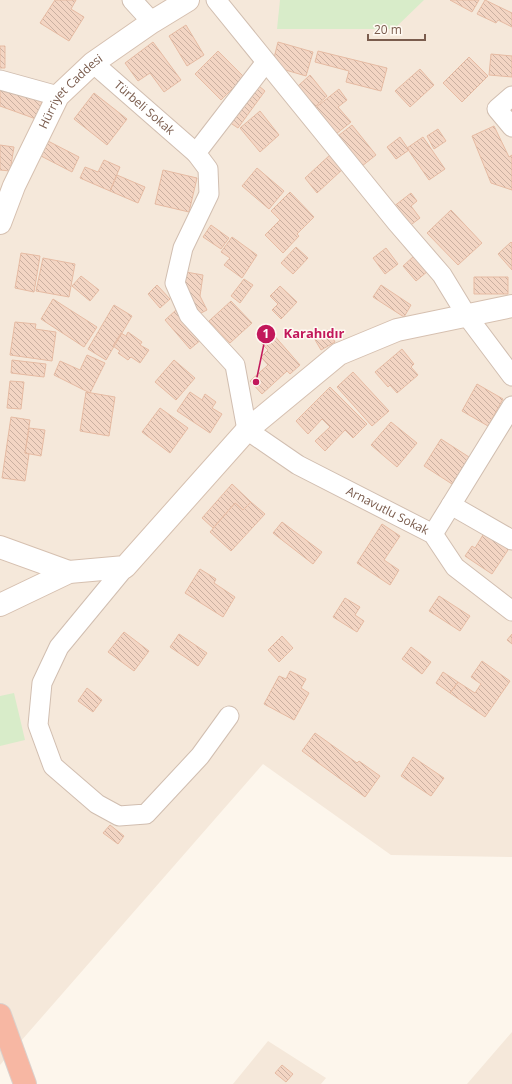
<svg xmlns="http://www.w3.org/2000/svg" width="512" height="1084" font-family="'Open Sans',sans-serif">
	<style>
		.residential { fill: #f5e8da }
		.green { fill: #d8ecc9 }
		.building { fill: url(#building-back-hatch); stroke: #e6bba3 }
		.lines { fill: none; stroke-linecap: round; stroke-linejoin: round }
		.street-casing { stroke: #d1beb0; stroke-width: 21 }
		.secondary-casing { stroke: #d6c0b0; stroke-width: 24 }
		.highway-casing { stroke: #dad1cd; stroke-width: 24 }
		.street { stroke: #fff; stroke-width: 19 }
		.secondary { stroke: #fff; stroke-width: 22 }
		.highway { stroke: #f7b7a3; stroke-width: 22 }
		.labels { text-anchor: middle; stroke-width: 3; stroke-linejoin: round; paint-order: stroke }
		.street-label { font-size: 12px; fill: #7a5c4d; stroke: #fffaf3 }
		.leader { fill: none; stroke: #c2185b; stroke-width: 1.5 }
		.callout-dot { fill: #c2185b; stroke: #fffaf3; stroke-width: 1.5 }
		.mark-label { font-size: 12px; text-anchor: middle; font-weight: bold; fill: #fff }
		.callout-label { font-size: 13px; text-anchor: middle; font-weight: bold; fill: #c2185b; stroke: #fffaf3; stroke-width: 3; stroke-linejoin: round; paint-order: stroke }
	</style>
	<defs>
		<pattern id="building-back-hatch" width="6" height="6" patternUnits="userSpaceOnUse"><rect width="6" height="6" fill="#f3d5c3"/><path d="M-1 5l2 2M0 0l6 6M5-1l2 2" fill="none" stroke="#cab0a1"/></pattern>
	</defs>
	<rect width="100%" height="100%" fill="#fdf6ec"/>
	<path class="residential" d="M0,0H512V857L391,855L263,764L0,1065Z
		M512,1032V1084H467Z
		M268,1041L326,1078L321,1084H233Z"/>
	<path class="green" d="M280,0H424L394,29H277Z
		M14,693L25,740L0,746V696Z"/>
	<path class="building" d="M55,0H76L71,9L84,17L69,41L40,23Z
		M450,0H479L472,12Z
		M485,0L512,13V27L498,20L496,23L477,14Z
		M186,25L204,55L187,66L169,36Z
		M153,42L181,80L164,92L150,73L138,81L125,63Z
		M278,42L313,52L306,76L272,66Z
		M0,46H5V68H0Z
		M218,51L244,77L221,100L195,74Z
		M318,51L387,68L381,91L346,82L349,71L315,62Z
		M491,54L512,56V77L489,75Z
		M469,57L488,76L462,102L443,83Z
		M420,69L434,85L410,107L395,91Z
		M310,75L327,96L315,107L297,87Z
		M254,82L265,91L238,128L226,120Z
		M0,87L42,102L36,119L0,106Z
		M339,89L347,100L338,107L351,122L336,134L315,108Z
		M94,93L127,119L107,145L74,119Z
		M260,111L279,135L260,152L240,128Z
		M352,125L376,155L362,166L338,136Z
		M494,126L509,157L512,155V190L491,183L472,136Z
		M438,129L446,141L434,149L427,136Z
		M400,137L409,150L396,159L387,147Z
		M423,137L445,169L429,180L407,148Z
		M48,141L79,157L72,172L41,156Z
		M0,145L14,147L10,171L0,170Z
		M331,154L344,168L317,193L305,178Z
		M104,160L120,167L110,191L80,178L85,167L98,172Z
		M257,168L284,191L269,209L242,186Z
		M163,170L197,178L189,212L155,204Z
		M117,175L145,187L138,203L110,191Z
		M290,192L314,217L297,234L299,236L283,253L265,235L280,220L271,211Z
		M411,193L417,201L411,206L420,218L408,227L393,207Z
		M451,210L482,243L458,265L427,233Z
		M211,225L229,238L221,249L203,237Z
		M232,237L257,255L242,278L224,265L230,258L221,252Z
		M511,242L512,243V270L498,254Z
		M296,247L308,258L293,274L281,263Z
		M386,248L398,264L385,274L373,258Z
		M21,253L40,256L34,292L15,288Z
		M414,256L428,271L416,281L403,266Z
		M43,258L75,264L69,297L36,291Z
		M186,272L203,275L200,296L207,310L195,316L183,290Z
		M81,276L99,290L90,301L72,286Z
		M474,277H508V294H474Z
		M244,279L253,285L240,303L231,296Z
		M157,285L170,299L160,308L148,294Z
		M381,285L411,305L404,317L373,297Z
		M280,286L297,302L281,319L272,310L278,304L270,296Z
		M53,299L97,327L84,347L41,319Z
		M231,301L252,323L230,343L209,321Z
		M114,305L132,316L106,360L88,349Z
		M176,310L202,339L190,349L165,320Z
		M15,322L36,324L35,329L56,332L52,361L10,355Z
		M328,330L335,342L321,350L314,338Z
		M128,332L142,342L140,345L149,350L140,363L131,357L128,360L118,353L120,351L113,346L121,333L126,336Z
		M272,333L300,365L290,374L287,371L262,394L250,381L268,365L261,357L268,350L261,343Z
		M402,349L414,364L411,367L418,375L397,393L390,385L388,387L375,372Z
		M87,355L105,363L90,393L54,375L60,361L80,370Z
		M12,360L46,364L44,377L11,373Z
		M174,360L195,378L176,400L155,382Z
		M353,372L389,411L372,426L337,387Z
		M10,381L24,382L21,409L7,408Z
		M477,384L503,399L488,426L462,411Z
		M330,387L367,424L353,438L345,430L325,451L315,441L330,427L322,419L308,434L296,421Z
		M86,392L115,397L109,436L80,431Z
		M190,392L202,400L205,394L216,402L212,408L222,414L210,433L177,411Z
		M160,408L188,428L170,453L142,432Z
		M11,417L30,420L25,453L29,454L25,481L2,478Z
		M391,422L417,443L397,467L371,445Z
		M29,428L45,430L41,456L25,453Z
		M441,439L469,457L452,484L424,466Z
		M232,484L251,502L243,510L235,503L213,528L202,518Z
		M251,502L265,514L231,551L210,532L235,503L243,510Z
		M282,522L322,552L313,564L273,533Z
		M382,524L400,536L384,560L399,570L390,585L357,563Z
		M486,530L510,547L492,574L465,556L472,546L475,548Z
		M200,569L216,579L214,583L235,597L223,617L185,593Z
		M439,596L470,616L460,631L429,611Z
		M345,598L360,607L355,615L364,621L357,632L333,617Z
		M124,632L149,651L134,671L108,652Z
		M179,634L207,653L198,666L170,647Z
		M512,634V644L507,640Z
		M282,636L293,648L279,662L268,650Z
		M411,647L431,662L422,674L402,659Z
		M482,661L510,681L485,717L450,693L458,682L475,693L481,684L471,677Z
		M290,671L306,679L301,688L309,693L294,720L264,704L279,676L286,679Z
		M443,672L458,682L450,693L436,683Z
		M87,688L102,700L93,712L78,701Z
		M315,733L357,763L359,761L380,776L365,797L302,751Z
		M413,757L444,778L431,796L401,776Z
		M110,825L124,836L118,844L103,833Z
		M282,1065L293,1074L286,1082L275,1073Z"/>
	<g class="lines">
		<defs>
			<g id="street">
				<path d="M132,0L152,22"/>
				<path d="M216,0L397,223L442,275L467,316L512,376"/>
				<path id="s1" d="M266,62L196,153L208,169L209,194L183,248L175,283L189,315L235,365L247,430L298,465L433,534L455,567L512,611"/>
				<path id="s2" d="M93,63L196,153"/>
				<path d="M0,80L58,96"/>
				<path d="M512,96L497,109L512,127"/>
				<path d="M512,406L451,505L512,540"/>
				<path d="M433,534L451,505"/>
				<path d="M125,567L59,647L42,683L38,725L53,766L97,804L119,816L146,814L200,756L229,716"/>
			</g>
			<g id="secondary">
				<path id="s3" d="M0,223L14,186L58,96L93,63L152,22L188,0"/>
				<path d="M0,547L69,572"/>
				<path d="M0,605L69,572L125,567L247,430L339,354L397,330L512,306"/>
			</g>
			<path id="highway" d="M0,1015L25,1084"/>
		</defs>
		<use href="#street" class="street-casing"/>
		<use href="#secondary" class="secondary-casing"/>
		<use href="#highway" class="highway-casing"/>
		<use href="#street" class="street"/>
		<use href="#secondary" class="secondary"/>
		<use href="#highway" class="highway"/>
	</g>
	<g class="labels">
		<g class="street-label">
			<text dy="4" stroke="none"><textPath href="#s3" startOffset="151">Hürriyet Caddesi</textPath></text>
			<text dy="4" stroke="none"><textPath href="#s2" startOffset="68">Türbeli Sokak</textPath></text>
			<text dy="4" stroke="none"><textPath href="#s1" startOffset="587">Arnavutlu Sokak</textPath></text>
		</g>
	</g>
	<path class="leader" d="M256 382L266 334"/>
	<g class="callout-dot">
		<circle cx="256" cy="382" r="4"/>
		<circle cx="266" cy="334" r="10"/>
	</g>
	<g class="mark-label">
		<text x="266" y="338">1</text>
	</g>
	<g class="callout-label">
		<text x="314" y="338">Karahıdır</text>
	</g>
	<path d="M368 34v6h57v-6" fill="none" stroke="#7a5c4d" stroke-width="2"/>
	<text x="374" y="34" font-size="12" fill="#7a5c4d" stroke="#fffaf3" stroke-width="3" paint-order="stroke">20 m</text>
</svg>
